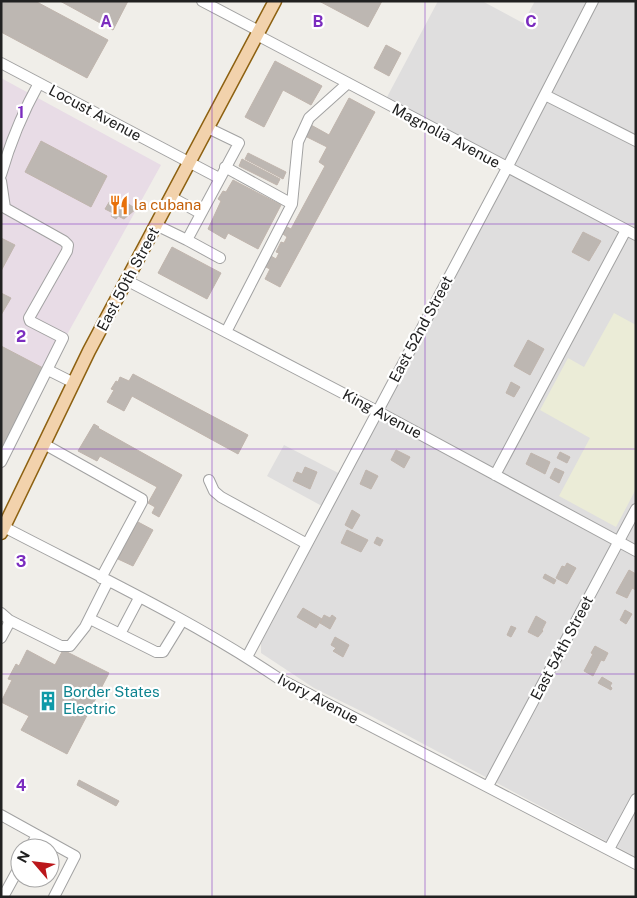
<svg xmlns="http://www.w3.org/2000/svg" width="637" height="898" font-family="'Public Sans',sans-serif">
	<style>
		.residential { fill: #dfdede }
		.industrial { fill: #e8dce6 }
		.farmland { fill: #ebecd7 }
		.building { fill: #bdb7b2; stroke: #c0b5ad }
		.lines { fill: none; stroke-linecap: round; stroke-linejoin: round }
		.minor-casing { stroke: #a2a2a2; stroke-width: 12 }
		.major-casing { stroke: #8d6111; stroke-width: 15 }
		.minor { stroke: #fff; stroke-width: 10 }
		.major { stroke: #f2d2ac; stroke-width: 12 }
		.grid { fill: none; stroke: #7b2cbf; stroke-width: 1; stroke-opacity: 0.55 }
		.labels { text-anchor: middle; stroke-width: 4.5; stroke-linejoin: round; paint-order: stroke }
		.street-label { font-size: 15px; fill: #212121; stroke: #fff }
		.food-label { font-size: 15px; fill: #c56008; stroke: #fff; text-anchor: start }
		.culture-label { font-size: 15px; fill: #0d838f; stroke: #fff; text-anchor: start }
		.grid-label { font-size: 16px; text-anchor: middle; font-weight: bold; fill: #7b2cbf; stroke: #fff; stroke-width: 4.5; stroke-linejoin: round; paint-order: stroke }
	</style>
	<rect width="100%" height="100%" fill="#f0eee9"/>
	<path class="residential" d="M438,1H482L523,23L535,1H636V857L369,715L314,688L261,653V643L331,511L267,476L284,445L348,478L514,167L386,99Z"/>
	<path class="industrial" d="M1,78L161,165L69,331L1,472Z"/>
	<path class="farmland" d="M614,313L636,325V489L616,527L559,496L590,438L540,410L568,358L584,367Z"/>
	<path class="building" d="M1,1H35L108,40L87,78L1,32Z
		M60,1H128L113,30Z
		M319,1H382L368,27Z
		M386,45L401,53L389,76L374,68Z
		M275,61L322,86L311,105L283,90L264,127L245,117Z
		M349,98L375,112L280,287L265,279L270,269L266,267L271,256L276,259L279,253L276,252L281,242L284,243L287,237L283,234L287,227L291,229L325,166L319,162L327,147L305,136L311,125L329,135Z
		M41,141L107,176L91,207L25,172Z
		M248,153L286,172L283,179L245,159Z
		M242,159L280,179L277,185L239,166Z
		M233,180L281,205L258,249L228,233L225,239L208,229L221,201L218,199L223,191L226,192Z
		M118,197L136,209L124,219L118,216L116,219L111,216L113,213L105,209L111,199L116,201Z
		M583,232L601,241L589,261L572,252Z
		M1,238L15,245L1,271Z
		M172,247L221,273L207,299L158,273Z
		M1,293L11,298L1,315Z
		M528,340L544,349L530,375L514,366Z
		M1,346L45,369L1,451Z
		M133,374L248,435L238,454L132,396L124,411L107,402L114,390L111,389L116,381L118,382L120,377L129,381Z
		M511,382L520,387L514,397L506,393Z
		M94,424L99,427L98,428L182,475L159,517L152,513L155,507L148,503L157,487L100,456L97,461L78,451Z
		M396,450L410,457L404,468L391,460Z
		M560,452L570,457L567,463L557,458Z
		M531,453L550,462L545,474L526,464Z
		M305,467L317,472L310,489L293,481L297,472L302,474Z
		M555,468L564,472L559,483L550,478Z
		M366,470L378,476L371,489L360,484Z
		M352,510L360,515L352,529L345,525Z
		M138,522L153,530L133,566L118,559Z
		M347,530L368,540L361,552L341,543Z
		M377,537L383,540L380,546L374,543Z
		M567,563L576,568L567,584L556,578L562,566L565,567Z
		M629,570L636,574V590L632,588L627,598L616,593Z
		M545,574L556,580L554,584L543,578Z
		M303,608L322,619L316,628L297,617Z
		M625,610L632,614L626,624L620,620Z
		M324,615L330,618L332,615L336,618L330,629L320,623Z
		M536,616L546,622L542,630L543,631L538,637L528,632Z
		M511,626L516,628L511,637L507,635Z
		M335,637L349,645L343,657L333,651L336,648L331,645Z
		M595,646L608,653L604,661L601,660L593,676L584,671L593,654L591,653Z
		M27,650L55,665L63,650L109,673L67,754L21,730L29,716L1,702L12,680L8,679L16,664L19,666Z
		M602,677L612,683L610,686L612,688L611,690L598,683Z
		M79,780L119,801L116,806L77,785Z"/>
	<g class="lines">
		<defs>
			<path id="minor" d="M202,1L259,31
				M257,35L636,235
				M1,63L219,178
				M545,95L636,141
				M225,167L292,204L226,332
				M1,175C10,143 23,112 39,83
				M1,181L5,208L64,241L68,245L67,251L29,318L30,321L63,338L1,462
				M171,197L200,213
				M292,204L298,142L309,118L348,83
				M156,225L187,240L239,143L208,128
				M187,240L220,258
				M126,280L377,411L636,551
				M48,370L74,383
				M44,444L142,499V502L101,578
				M495,475L626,230
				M209,480L214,491L221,497L307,544
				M4,527C96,575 192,620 278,678L636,864
				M1,613L9,620L8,625L1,638
				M90,619L120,634L139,598
				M9,620L61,646H70L85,627L108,581
				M120,634L156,652H163L182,621
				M247,657L507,168L593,1
				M488,786L636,509
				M1,815L75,856L54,897
				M30,848L37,835
				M609,849L636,799
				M3,897L20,866"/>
			<path id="major" d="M1,533L89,351L275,1"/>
		</defs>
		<use href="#minor" class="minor-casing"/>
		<use href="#major" class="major-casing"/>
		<use href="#minor" class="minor"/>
		<use href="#major" class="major"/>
	</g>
	<path class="grid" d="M212,1V897M425,1V897M1,224H636M1,449H636M1,674H636"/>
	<defs>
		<symbol id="restaurant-bare" viewBox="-9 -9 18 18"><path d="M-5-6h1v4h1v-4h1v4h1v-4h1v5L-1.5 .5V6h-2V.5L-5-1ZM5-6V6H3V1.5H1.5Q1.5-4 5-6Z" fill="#e8710a" stroke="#fff" stroke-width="2.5" paint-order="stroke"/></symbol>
		<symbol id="building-bare" viewBox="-9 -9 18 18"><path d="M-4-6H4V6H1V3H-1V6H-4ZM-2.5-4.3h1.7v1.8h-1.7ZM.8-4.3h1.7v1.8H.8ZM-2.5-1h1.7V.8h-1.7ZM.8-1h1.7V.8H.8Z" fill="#0f9aa8" stroke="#fff" stroke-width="2.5" paint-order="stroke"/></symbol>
	</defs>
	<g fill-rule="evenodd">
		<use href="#restaurant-bare" x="105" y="191" width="28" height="28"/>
		<use href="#building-bare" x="34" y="687" width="28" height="28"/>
	</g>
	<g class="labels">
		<g class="street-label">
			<text transform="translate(95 113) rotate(28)" y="5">Locust Avenue</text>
			<text transform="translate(446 136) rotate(28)" y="5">Magnolia Avenue</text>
			<text transform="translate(128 279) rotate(-62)" y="5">East 50th Street</text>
			<text transform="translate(421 329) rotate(-62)" y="5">East 52nd Street</text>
			<text transform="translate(382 414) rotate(28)" y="5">King Avenue</text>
			<text transform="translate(562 648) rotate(-62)" y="5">East 54th Street</text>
			<text transform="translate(318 699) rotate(28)" y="5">Ivory Avenue</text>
		</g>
		<g class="food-label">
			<text x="134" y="210">la cubana</text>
		</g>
		<g class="culture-label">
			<text x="63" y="697">Border States<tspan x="63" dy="17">Electric</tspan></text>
		</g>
	</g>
	<g class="grid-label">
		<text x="106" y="27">A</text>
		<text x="318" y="27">B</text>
		<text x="531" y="27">C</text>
		<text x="21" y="118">1</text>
		<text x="21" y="342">2</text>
		<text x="21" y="567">3</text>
		<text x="21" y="791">4</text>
	</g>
	<rect width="637" height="898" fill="none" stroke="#212121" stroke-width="5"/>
	<g transform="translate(35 863) rotate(298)"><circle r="24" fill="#ffffff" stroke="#a6a6a6"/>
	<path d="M0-4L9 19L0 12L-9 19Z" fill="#bb171b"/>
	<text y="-8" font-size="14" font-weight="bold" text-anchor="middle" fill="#212121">N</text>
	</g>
</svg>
